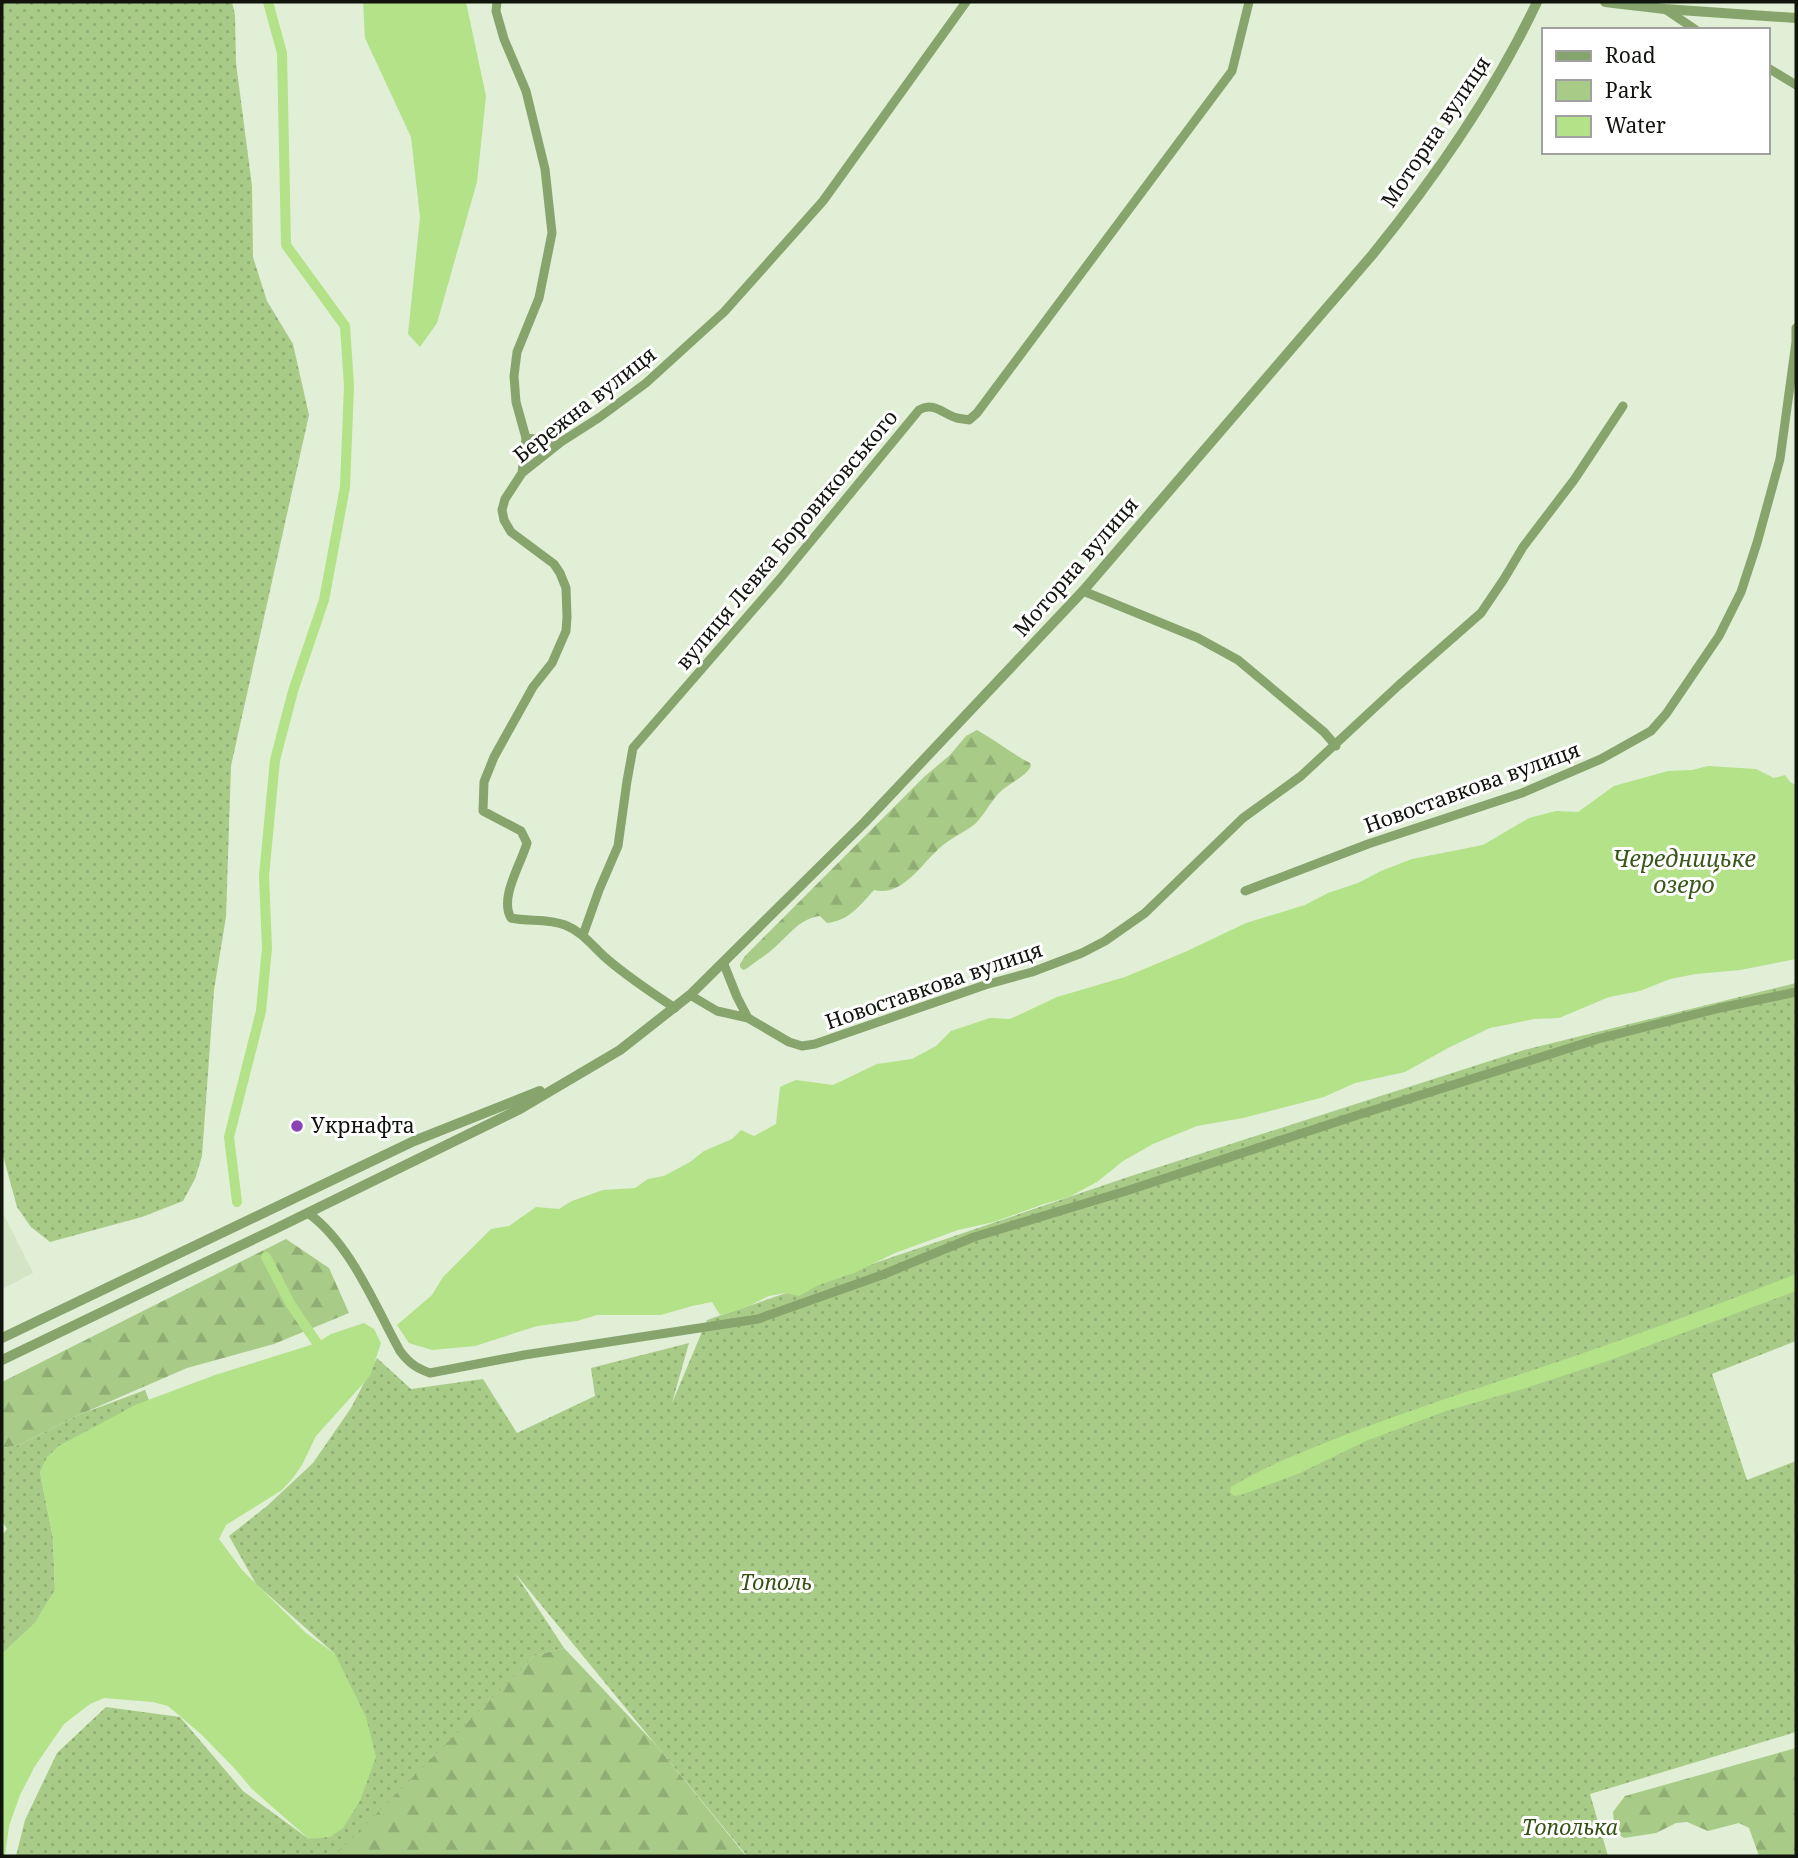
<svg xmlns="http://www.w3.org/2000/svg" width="1798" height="1858" font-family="'Noto Serif',serif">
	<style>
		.built { fill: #d3e5c5 }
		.green { fill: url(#green-dots) }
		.forest { fill: url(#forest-firs) }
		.water { fill: #b3e289 }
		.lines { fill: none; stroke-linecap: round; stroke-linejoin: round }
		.canal { stroke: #b3e289; stroke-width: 10 }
		.minor { stroke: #87a46d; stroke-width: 9 }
		.tertiary { stroke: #87a46d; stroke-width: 10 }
		.poi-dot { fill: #8b42b4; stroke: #fff; stroke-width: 2.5 }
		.labels { text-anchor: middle; stroke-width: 6; stroke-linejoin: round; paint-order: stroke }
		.street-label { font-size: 21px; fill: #11150d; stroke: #fff }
		.poi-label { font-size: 21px; fill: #11150d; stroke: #fff; text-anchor: start }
		.park-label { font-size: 21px; font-style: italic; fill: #345114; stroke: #fff }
		.water-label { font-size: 23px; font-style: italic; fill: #3b581c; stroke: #fff }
	</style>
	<defs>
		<pattern id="green-dots" width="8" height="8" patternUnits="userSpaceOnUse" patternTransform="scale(1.75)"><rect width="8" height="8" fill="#a8cc88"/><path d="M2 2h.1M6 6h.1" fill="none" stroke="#90ae74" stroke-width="1.8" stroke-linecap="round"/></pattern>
		<pattern id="forest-firs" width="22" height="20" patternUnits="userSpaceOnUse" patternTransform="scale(1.75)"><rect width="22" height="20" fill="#a8cc88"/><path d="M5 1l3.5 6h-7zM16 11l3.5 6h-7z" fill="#90ae74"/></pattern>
	</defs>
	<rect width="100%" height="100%" fill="#e0efd5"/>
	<path class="built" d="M2,1211L33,1273L2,1289Z"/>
	<path class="green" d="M2,2H232L235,15L236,63L252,186L253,257L267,301L293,344L309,415L231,766L226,917L214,990L202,1156L195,1179L183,1201L142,1217L50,1242L31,1227L17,1207L2,1152Z
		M1796,983V1341L1712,1374L1747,1480L1796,1461V1732L1590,1794L1608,1856H747L515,1573L564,1648L534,1656L339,1856H16L25,1820L57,1753L106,1707L180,1717L243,1791L309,1839L335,1654L256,1584L229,1536L267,1506L313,1463L351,1408L377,1358L411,1389L483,1379L517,1433L595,1396L591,1368L689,1343L672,1403L707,1320L1131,1176L1524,1050Z
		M145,1390L149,1400L59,1446L45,1462L40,1472L53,1538L55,1590L35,1623L2,1654V1535L7,1529L2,1521V1448L19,1445L81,1414Z"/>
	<path class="forest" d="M977,730C995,740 1011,753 1030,763L1031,766C1025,778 1008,783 998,794C990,803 984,815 975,824C965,832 953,837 943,845C923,861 903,898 874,890C860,905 849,921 827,923L820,916C800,918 788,936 774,948C765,956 755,962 746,969L743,970L740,967V964L745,956L924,777L950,755L966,736Z
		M286,1239L329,1268L349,1313L274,1344L187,1368L81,1414L19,1445L2,1448V1382Z
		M564,1648L656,1745L746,1856H334L534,1656Z
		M1796,1748V1856H1759L1749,1828L1739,1823L1708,1831L1687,1822L1676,1823L1656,1833L1624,1838L1615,1832L1613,1812L1625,1796Z"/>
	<path class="water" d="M363,2H466L486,96L477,182L437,323L420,347L408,334L420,217L411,137L365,38Z
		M1708,766L1756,769L1774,778L1785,775L1790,782L1796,785V959L1740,970L1696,974L1670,979L1640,991L1609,997L1559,1018L1534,1019L1490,1028L1448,1048L1405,1072L1355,1083L1324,1097L1243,1118L1197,1126L1153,1144L1123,1161L1097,1182L1069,1197L1044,1204L994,1222L958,1230L895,1253L854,1273L819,1285L799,1296L785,1293L769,1296L742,1309L720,1315L712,1302L692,1306L661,1315H597L577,1321L537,1326L475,1346L432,1350L409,1343L397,1325L432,1295L443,1277L491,1229L509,1226L536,1207L559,1209L572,1201L603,1190L635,1188L648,1179L664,1176L690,1162L704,1151L732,1139L741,1130L754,1136L776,1124L780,1087L796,1080L833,1085L877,1064L912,1059L936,1046L951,1031L990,1018L1010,1019L1057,997L1125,977L1185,952L1246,923L1305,905L1328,893L1358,883L1381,871L1412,859L1483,845L1529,818L1556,811L1578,812L1614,786L1668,771L1692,770Z
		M1796,1274V1291L1605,1362L1526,1388L1446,1411L1366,1441L1300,1473L1241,1495L1234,1496L1230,1492L1231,1487C1258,1470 1288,1458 1317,1446C1381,1420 1446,1398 1512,1377C1608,1346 1702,1311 1796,1274Z
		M364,1323L374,1329L381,1343L370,1376L316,1436L302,1465L293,1478L282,1490L226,1525L219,1539L242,1570L306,1633L335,1654L366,1717L376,1757L360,1801L343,1828L330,1837L309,1839L251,1788L236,1770L202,1735L168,1706L153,1702L104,1698L90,1704L64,1724L35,1766L20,1795L9,1826L5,1856H2V1654L35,1623L55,1590L53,1538L40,1472L47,1457L59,1446L135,1405L215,1375L317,1343L331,1334Z"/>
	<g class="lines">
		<path class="canal" d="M237,1202L229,1137L261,1011L267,948L264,876L275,760L293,691L324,600L345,487L349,386L345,326L286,245L282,53L268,2
			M266,1257L291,1305L317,1343"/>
		<path class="minor" d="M497,2L496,11L504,39L526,91L545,169L552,233L539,298L517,352L514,376L516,402L526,438L522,473
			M1665,9L1696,30
			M1768,68L1796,85
			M526,438L561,442
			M1083,591L1198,638L1238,660L1324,732L1336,746
			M1245,891L1368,844L1522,793L1601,759L1651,731L1666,714L1719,636L1741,592L1757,543L1780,459L1796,342V328
			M583,935L599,890L618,846L627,781L633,748L779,580L919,410C934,401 944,415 957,418C961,419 965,419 969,420L977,413L1232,71L1249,2
			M723,962L737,997L748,1018
			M690,995L717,1011L748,1018L789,1042L802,1046L815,1044L985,985L1032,972L1082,953L1105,941L1145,913L1243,818L1301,776L1399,685L1481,613L1504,579L1523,547L1574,480L1623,406
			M675,1008C652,993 628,977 607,959C593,947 583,932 565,925C547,918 529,922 511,918C499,898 521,864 527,843L521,831L483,811L484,782L494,757L533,687L552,663L566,631L567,617L566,588L560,573L554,564L511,532L504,520L502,510L505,499L522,473L561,442L600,417L646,383L724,312L823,201L966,2
			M308,1213C351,1244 375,1306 400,1351C409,1363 416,1368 430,1373L524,1355L758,1319L882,1275L974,1237L1126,1191L1361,1114L1598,1039L1720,1008L1796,992"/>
		<path class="tertiary" d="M1605,2L1665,9L1796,18
			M2,1338L414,1141L540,1091
			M2,1360L277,1228L520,1109L620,1050L690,995L865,822L1083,591L1373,254C1437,175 1494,93 1537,2"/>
	</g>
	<circle class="poi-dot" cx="297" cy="1126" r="7"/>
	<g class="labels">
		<g class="street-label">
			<text transform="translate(1436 132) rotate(-56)" y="7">Моторна вулиця</text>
			<text transform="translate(585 405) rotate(-38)" y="7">Бережна вулиця</text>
			<text transform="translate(787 540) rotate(-50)" y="7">вулиця Левка Боровиковського</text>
			<text transform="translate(1076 567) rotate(-49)" y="7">Моторна вулиця</text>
			<text transform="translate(1472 788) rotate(-20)" y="7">Новоставкова вулиця</text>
			<text transform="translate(934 986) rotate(-19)" y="7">Новоставкова вулиця</text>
		</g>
		<g class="poi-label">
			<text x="311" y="1133">Укрнафта</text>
		</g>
		<g class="park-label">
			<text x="776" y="1590">Тополь</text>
			<text x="1570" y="1835">Тополька</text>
		</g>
		<g class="water-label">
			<text x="1684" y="867">Чередницьке<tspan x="1684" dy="26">озеро</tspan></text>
		</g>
	</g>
	<rect width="1798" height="1858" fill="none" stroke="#11150d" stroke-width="7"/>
	<rect x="1542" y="28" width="228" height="126" fill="#ffffff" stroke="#a0a19e" stroke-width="2"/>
	<rect x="1556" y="51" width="35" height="10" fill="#87a46d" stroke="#a0a19e" stroke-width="2"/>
	<text x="1605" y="63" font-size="21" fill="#11150d">Road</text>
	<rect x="1556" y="80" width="35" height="21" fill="#a8cc88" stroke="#a0a19e" stroke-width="2"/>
	<text x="1605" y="98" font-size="21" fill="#11150d">Park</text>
	<rect x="1556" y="116" width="35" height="21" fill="#b3e289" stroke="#a0a19e" stroke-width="2"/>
	<text x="1605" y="133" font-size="21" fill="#11150d">Water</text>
</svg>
